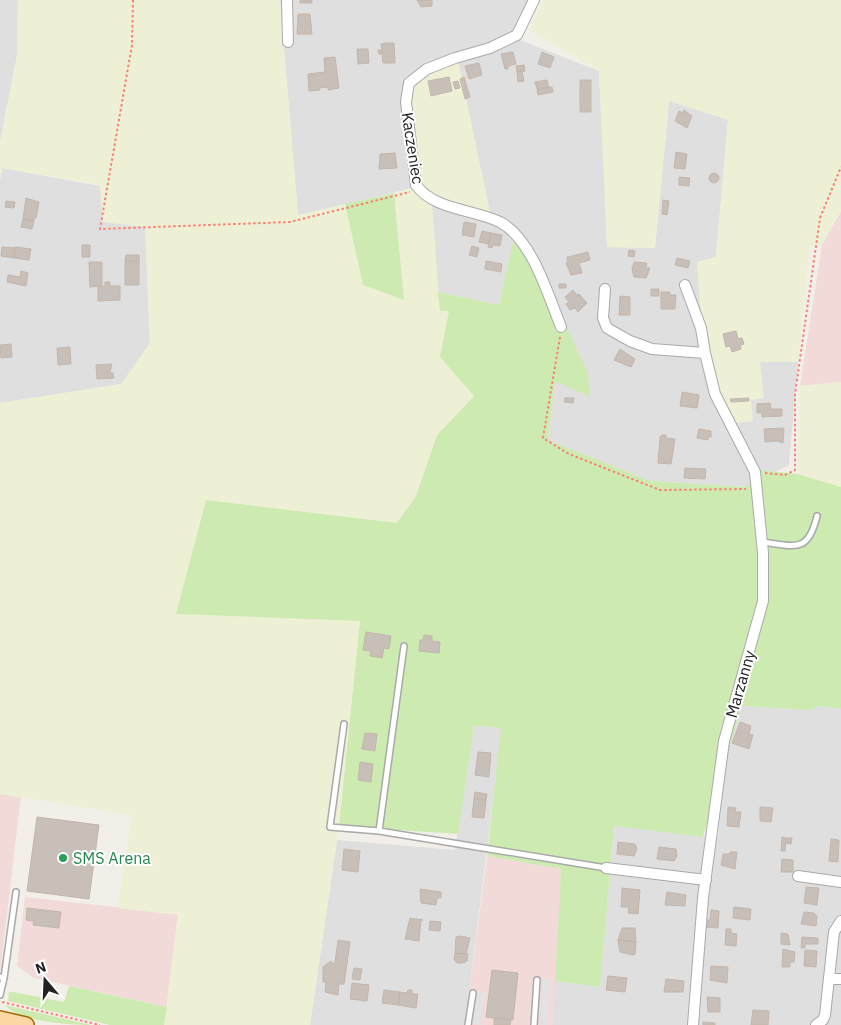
<svg xmlns="http://www.w3.org/2000/svg" width="841" height="1025" font-family="'IBM Plex Sans',sans-serif">
	<style>
		.residential { fill: #e0dfdf }
		.commercial { fill: #f2dad9 }
		.farmland { fill: #eef0d5 }
		.grass { fill: #cdebb0 }
		.parking { fill: #e2e2e2 }
		.building { fill: #c7bfb8; stroke: #c4b6ab }
		.lines { fill: none; stroke-linecap: round; stroke-linejoin: round }
		.service-casing { stroke: #a9a9a9; stroke-width: 8 }
		.minor-casing { stroke: #a9a9a9; stroke-width: 12 }
		.primary-casing { stroke: #a06b00; stroke-width: 18 }
		.path { stroke: #fa8072; stroke-width: 2; stroke-dasharray: 2.5 2.5; stroke-linecap: butt }
		.service { stroke: #fff; stroke-width: 5 }
		.minor { stroke: #fff; stroke-width: 10 }
		.primary { stroke: #fcd6a4; stroke-width: 15 }
		.leisure-dot { fill: #2e9e5b; stroke: #fff; stroke-width: 2 }
		.labels { text-anchor: middle; stroke-width: 4; stroke-linejoin: round; paint-order: stroke }
		.street-label { font-size: 16px; fill: #222; stroke: #fff }
		.leisure-label { font-size: 16px; fill: #27864d; stroke: #fff; text-anchor: start }
	</style>
	<rect width="100%" height="100%" fill="#f2efe9"/>
	<path class="residential" d="M0,0H18L17,56L0,142Z
		M280,0H533L512,33L404,82L412,188L298,216Z
		M520,40L599,71L608,247L655,248L669,100L728,120L716,257L751,400L760,362H798L789,465L746,487L651,481L548,440L555,381L513,243L499,305L438,292L432,206L490,213L458,61Z
		M2,168L100,186L145,227L150,343L122,384L0,403V180Z
		M742,706L810,710L817,706L841,709V1025H553L555,981L600,987L614,826L718,838L726,743Z
		M474,726L502,728L465,1025H310L337,840L455,850Z"/>
	<path class="commercial" d="M841,211V382L800,386L822,245Z
		M0,794L21,797L0,972Z
		M487,856L561,869L553,1025H465Z
		M25,897L178,914L167,1007L34,978L17,966Z"/>
	<path class="farmland" d="M18,0H280L298,215L345,204L363,285L404,300L394,193L412,188L432,206L440,310L450,311L440,357L474,396L437,435L416,496L397,523L206,500L176,614L360,621L337,840L310,1025H164L178,915L117,908L132,815L0,794V403L121,384L150,343L145,227L103,222L100,185L2,168L0,180V142L17,56Z
		M543,0H841V211L822,245L810,247L798,362H760L764,398L751,400L753,421L736,423L719,390L700,306L697,262L716,257L728,120L669,101L655,248L607,247L599,71L529,30Z
		M458,61L490,213L433,194L419,181L409,103L414,85L430,71Z
		M841,382V487L797,474L800,386Z"/>
	<path class="grass" d="M394,193L404,300L363,285L345,204Z
		M513,242L527,243L588,373L590,397L555,381L548,440L651,481L746,487L760,470L797,474L841,487V709L818,706L810,710L742,706L703,837L614,826L600,987L555,981L561,869L487,856L501,728L474,726L458,834L339,826L360,621L176,614L206,500L397,523L416,496L437,435L474,396L440,357L449,311H440L438,292L499,305Z
		M69,986L167,1007L164,1025H110L8,1001L9,992H13L64,1002Z
		M5,1005L91,1025C71,1025 17,1022 5,1005Z"/>
	<path class="parking" d="M542,979H550L547,1025H539Z
		M477,991L485,992L481,1025L473,1024Z"/>
	<path class="building" d="M300,0H312V3H300Z
		M417,0H432V6L421,7Z
		M298,14H310L312,34H297Z
		M386,43H394L395,63H383L382,54H379L378,50H382L381,44Z
		M357,49H368L369,63L358,64Z
		M513,52L516,64L508,66V69H505L501,54Z
		M542,52L554,57L550,68L538,64Z
		M335,57L339,88L328,90V87L319,88L320,90L309,91L308,74L325,72L324,58Z
		M479,63L482,75L469,79L465,66Z
		M524,65L525,71L517,72L516,66Z
		M522,71L524,81L518,82L517,72Z
		M449,77L452,91L431,96L428,81Z
		M464,77L470,97L465,99L460,79Z
		M547,80L549,87L537,89L535,82Z
		M580,80H591V112H580Z
		M458,81L460,88L455,89L453,82Z
		M552,87L553,92L538,95L537,90Z
		M684,110L692,116L687,128L675,121L679,111L683,113Z
		M676,152L687,154L685,169L674,168Z
		M395,153L397,168L379,169L380,154Z
		M709 178a5 5 0 1 1 10 0a5 5 0 1 1-10 0Z
		M679,177L690,178L689,186L679,185Z
		M26,198L39,202L36,218H34V221L23,219Z
		M663,200L669,201L667,215L662,214Z
		M6,201L15,202L14,208L5,207Z
		M23,219L34,221L32,229L21,227Z
		M464,222L476,224L474,237L462,235Z
		M482,231L491,233L488,244L479,242Z
		M491,233L502,235L500,246L493,245L492,248L488,247Z
		M82,245H90V257H82Z
		M472,246L479,248L477,257L469,255Z
		M2,247L15,248L14,258L1,256Z
		M15,247L31,249L29,260L14,258Z
		M629,250L635,251L634,257L628,256Z
		M588,252L590,260L579,263L582,273L571,275L566,263L568,262L567,257Z
		M126,255H139V261H125Z
		M677,258L690,261L688,268L675,265Z
		M125,261H139V285H125Z
		M486,261L502,264L501,272L485,269Z
		M89,262H102V286L90,287Z
		M634,262L647,263L646,268H650L646,278L634,277L632,269Z
		M21,271L28,273L26,286L7,282L8,275L20,277Z
		M105,282H110V286H120V300L98,301V286H105Z
		M559,284H566V288H559Z
		M651,289H659V296H651Z
		M573,290L577,295L579,294L587,303L578,312L575,308L570,310L566,304L569,302L565,297Z
		M661,292H670V295H676L675,309H661Z
		M620,296L630,297V315H619Z
		M736,331L738,339L742,338L744,344L740,345L741,349L732,352L730,346L726,347L723,334Z
		M11,344L12,357L1,358L0,345Z
		M70,347L71,364L58,365L57,348Z
		M620,349L635,359L631,367L614,360Z
		M112,364L110,373H113L114,378L97,379L96,365Z
		M682,392L699,395L697,408L680,406Z
		M565,398H574L573,403L564,402Z
		M749,398V401L731,402L730,399Z
		M770,403L771,409H782V416L762,417V413H757V404Z
		M784,428L783,443L777,441L765,442L764,429Z
		M699,429L711,431V437H708V440L697,438Z
		M662,435H666V438L675,439L671,464L658,463L660,437Z
		M685,468L706,469L705,479L684,478Z
		M366,632L391,636L389,649L384,648L382,658L370,656L371,651L363,650Z
		M424,635L432,636V641L440,642L439,653L419,651L420,640H423Z
		M740,722L751,726L749,734L753,735L749,749L732,743Z
		M365,733L377,734L375,751L362,749Z
		M478,752L491,753L489,777L475,775Z
		M360,762L373,764L371,782L358,780Z
		M475,792L487,794L486,800L474,799Z
		M474,799L486,800L484,818L472,817Z
		M728,807L736,808L735,812H741L739,827L727,826Z
		M760,807L773,808L771,822L760,821Z
		M37,817L99,825L89,899L27,891Z
		M782,837L786,838L785,851H781Z
		M786,838H792L791,844L786,843Z
		M831,839L839,840L838,862L829,861Z
		M618,842L635,844L637,849L634,856L617,854Z
		M659,847L676,849L677,856L674,861L657,859Z
		M344,849L360,851L358,872L342,870Z
		M730,852H737L735,869L721,865L723,854H730Z
		M782,859L793,860V872H781Z
		M806,887L819,888L817,905L804,903Z
		M622,888L640,890L638,914L628,913L629,907H621Z
		M420,889L441,892V898H437L436,905L421,903Z
		M667,892L686,895L685,906L665,905Z
		M734,907L751,909L750,920L733,918Z
		M27,908L61,912L59,928L33,925L34,921L26,920Z
		M711,910L719,911L718,928L705,927L706,920H710Z
		M804,912L814,913L817,916L816,926L801,924Z
		M410,918L423,920H421L419,941L405,939Z
		M430,921L441,922L440,931L429,930Z
		M622,928H635L636,942L618,940Z
		M726,929H731V933L737,934L736,946L725,945Z
		M781,933L788,934L790,945L781,944Z
		M461,936L470,938L466,954L455,953L456,937Z
		M802,937L818,938V944H805V948H801Z
		M338,940L350,942L344,984H339L338,995L325,992L326,982H323V967L331,961L333,964L335,962Z
		M618,940L636,942L635,954L633,955L620,952Z
		M783,949L795,952L794,962H790V967H782Z
		M805,950L817,951L816,967L804,966Z
		M455,953L468,954L467,961L463,963H457L454,959Z
		M711,966L728,967L727,983L710,980Z
		M354,968L362,969L360,980L352,979Z
		M492,970L518,973L513,1020L486,1017Z
		M608,976L627,978L625,992L606,990Z
		M666,979L684,981L683,992H664Z
		M352,983L369,985L367,1001L350,999Z
		M384,990L400,992L398,1005L382,1003Z
		M408,990H412V994H418L416,1008L398,1005L400,992L407,993Z
		M707,997L720,998V1012H708Z
		M753,1010L769,1011L768,1025H751Z
		M494,1018L511,1020L510,1025H494Z
		M703,1022L715,1023V1025H703Z"/>
	<g class="lines">
		<defs>
			<path id="service" d="M762,542C795,546 808,554 817,516
				M404,646L379,831L606,868
				M344,724L330,827L379,831
				M0,977L4,978L0,995
				M4,978L16,892
				M468,1025L473,993
				M534,1025L537,980"/>
			<path id="minor" d="M287,0L288,42
				M534,0L517,35L490,48L455,58L427,69L409,83L406,102L416,185C434,210 473,209 500,222C532,239 548,295 561,327
				M685,285L701,328L705,353
				M605,289L603,318L607,328L630,341L652,349L705,353L715,394L755,472L763,553V601L724,741L703,898L693,1025
				M606,868L706,880
				M798,876L841,882
				M829,979H841
				M816,1025L823,1020L825,1015L834,932L841,921"/>
			<path id="primary" d="M0,1019L26,1025"/>
		</defs>
		<use href="#service" class="service-casing"/>
		<use href="#minor" class="minor-casing"/>
		<use href="#primary" class="primary-casing"/>
		<path class="path" d="M133,0L132,45L100,229L290,222L410,192
			M560,337L543,438L569,454L660,490L746,489
			M765,473L785,475L795,470V394L820,218L841,167
			M2,1002L100,1025"/>
		<use href="#service" class="service"/>
		<use href="#minor" class="minor"/>
		<use href="#primary" class="primary"/>
	</g>
	<circle class="leisure-dot" cx="63" cy="858" r="5"/>
	<g class="labels">
		<g class="street-label">
			<text transform="translate(413 148) rotate(81)" y="6">Kaczeniec</text>
			<text transform="translate(740 684) rotate(-74)" y="6">Marzanny</text>
		</g>
		<g class="leisure-label">
			<text x="73" y="864">SMS Arena</text>
		</g>
	</g>
	<g transform="translate(45 980) rotate(341)" stroke="#ffffff" stroke-width="4" paint-order="stroke">
	<path d="M0-4L9 19L0 12L-9 19Z" fill="#222222"/>
	<text y="-8" font-size="14" font-weight="bold" text-anchor="middle" fill="#222222">N</text>
	</g>
</svg>
